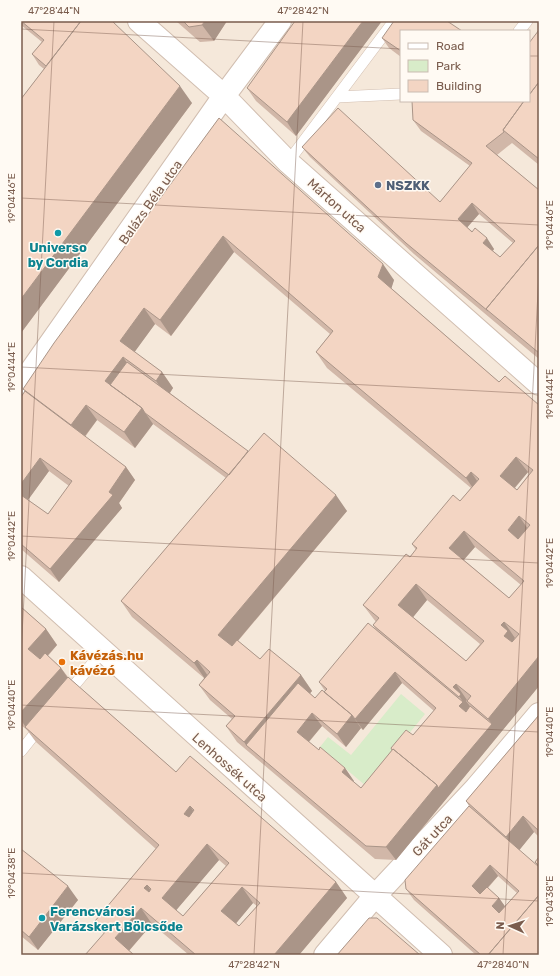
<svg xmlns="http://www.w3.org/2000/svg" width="560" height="976" font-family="Rubik,sans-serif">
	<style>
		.residential { fill: #f5e8da; fill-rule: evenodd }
		.green { fill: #d8ecc9 }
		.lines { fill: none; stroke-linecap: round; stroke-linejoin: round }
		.service-casing { stroke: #d1beb0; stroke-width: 12 }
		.minor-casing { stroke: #d1beb0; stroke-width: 24 }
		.service { stroke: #fff; stroke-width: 11 }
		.minor { stroke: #fff; stroke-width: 22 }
		.wall { fill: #d1b7a8; fill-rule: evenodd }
		.shaded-wall { fill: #aa9588 }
		.building { fill: #f3d5c3; stroke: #aa9588; fill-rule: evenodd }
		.ticks { fill: none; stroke: #7a5c4d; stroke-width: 1; stroke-opacity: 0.45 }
		.service-dot { fill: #5c6f8a; stroke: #fffaf3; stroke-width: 1.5 }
		.culture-dot { fill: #0f9aa8; stroke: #fffaf3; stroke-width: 1.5 }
		.food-dot { fill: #e8710a; stroke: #fffaf3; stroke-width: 1.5 }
		.labels { text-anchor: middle; stroke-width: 3; stroke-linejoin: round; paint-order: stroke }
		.service-label { font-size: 13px; font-weight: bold; fill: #4e5e75; stroke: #fffaf3; text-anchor: start }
		.street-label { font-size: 13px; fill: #7a5c4d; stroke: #fffaf3 }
		.culture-label { font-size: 13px; font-weight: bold; fill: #0d838f; stroke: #fffaf3 }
		.food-label { font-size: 13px; font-weight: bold; fill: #c56008; stroke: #fffaf3; text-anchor: start }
		.neatline { fill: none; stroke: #7a5c4d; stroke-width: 1.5 }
		.ticks-label { font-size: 10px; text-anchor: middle; fill: #7a5c4d }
	</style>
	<rect width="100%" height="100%" fill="#fdf6ec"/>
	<path class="residential" d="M21,21H539V955H21ZM401,31H529V101H401Z"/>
	<path class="green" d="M401,694L425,714L366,786L320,747L328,737L351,755Z"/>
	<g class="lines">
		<defs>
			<path id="service" d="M519,31L527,21
				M337,97L401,94
				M288,162L394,21
				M67,694L102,652
				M21,751L41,726"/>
			<path id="minor" d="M139,21L224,96L288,162L539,384
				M21,385L224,96L280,21
				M21,577L441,955
				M325,955L374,897L476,788L539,714"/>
		</defs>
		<use href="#service" class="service-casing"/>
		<use href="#minor" class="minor-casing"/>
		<use href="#service" class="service"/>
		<use href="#minor" class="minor"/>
	</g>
	<path class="wall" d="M21,21L192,103L21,333V99L44,69L39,65L32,54L42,42L21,25Z
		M176,21H227L214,41L200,42Z
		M295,21H382L296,136L256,101L247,88Z
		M539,30V165L512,143L497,155L539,190V359L414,254L310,157L302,147L440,202L470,166L421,131L413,120L529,101ZM479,214L513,243L500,257L493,251L494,249L467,227Z
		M401,31V57L389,48L382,38Z
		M219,118L394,280L391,288L499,382L539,405V686L396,860L375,859L237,742L226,726L232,719L210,700L199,685L204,678L132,617L121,601L226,478L153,424L135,448L97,420L85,437L126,467L135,480L119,503L122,508L59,582L21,549V397L25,391L23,389ZM234,252L330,334L316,352L327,368L471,488L460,501L412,544L416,550L410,557L363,605L376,622L373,625L376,630L319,682L325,691L315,698L310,693L312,691L301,675L260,659L238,641L347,511L248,452L170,393L173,388L162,372L134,352L155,324L171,336ZM49,471L69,486L48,514L28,500ZM528,472L529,474L517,490L515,488ZM475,547L521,585L509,598L464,560ZM427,600L480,644L466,661L413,617ZM402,683L434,711L413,735L391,748L392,750L361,788L354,782L345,768L319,750L309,742L322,726L346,747L361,728L363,730Z
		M21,607L46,629L57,645L48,656L61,668L68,677L176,772L336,882L347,898L299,955H189L152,924L129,951L104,934L95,921L156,849L36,742L27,730L21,725ZM219,860L226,866L183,916L176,910ZM253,903L257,906L239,926L236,923Z
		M539,715V837L534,832L519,850L539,867L535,862L539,857V955H476L414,900L406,889L469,806L466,801ZM498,876L517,893L505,907L499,898L488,888Z
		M21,849L78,900L38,950L21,936Z"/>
	<path class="shaded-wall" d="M205,21H227L214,41L202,25Z
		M363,21H382L296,136L287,122Z
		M180,86L192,103L21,333V299Z
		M472,203L479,214L465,230L458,219Z
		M223,236L234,252L171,336L160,320Z
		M487,238L494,249L491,253L483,243Z
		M383,264L394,280L390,293L378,277Z
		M144,308L155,324L131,357L120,341Z
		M123,357L134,373L119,394L105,381Z
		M162,372L173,388L167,397L156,381Z
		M86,405L97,420L82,440L71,425Z
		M142,408L153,424L135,448L124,432Z
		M516,457L528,472L511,492L500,476Z
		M40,458L49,471L25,504L21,498V484Z
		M126,467L135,480L119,503L122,508L59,582L50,569L109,492Z
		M471,472L482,488L477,494L466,478Z
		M336,495L347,511L230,650L218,635Z
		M519,516L530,532L519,546L508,530Z
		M464,531L475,547L460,564L449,548Z
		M416,584L427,600L410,621L398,605Z
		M504,622L515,638L514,639L519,647L515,652L504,636L501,625Z
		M46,629L57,645L39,665L28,649Z
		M539,656V686L396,860L386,847L437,785L492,724L488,719Z
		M197,660L208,676L205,679L194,663Z
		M61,668L72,684L27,729L21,720V712Z
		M395,672L402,683L363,730L355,719Z
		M301,675L312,691L258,755L246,745L244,742Z
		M456,684L467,700L466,701L473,710L466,717L459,706L463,702L453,687Z
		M312,713L322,726L306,745L297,732Z
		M352,715L361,728L346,747L337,734Z
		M345,768L354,781L352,785L342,772Z
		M190,806L201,822L195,829L184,814Z
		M523,816L534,832L517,853L506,837Z
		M207,844L219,860L173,914L162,898Z
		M490,865L498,876L479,897L472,886Z
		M336,882L347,898L299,955H274Z
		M147,885L158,901L144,888Z
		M68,886L78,900L38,950L29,937Z
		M242,887L253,903L233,927L221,911Z
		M499,898L507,909L499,917L492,906Z
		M141,908L152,924L126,954L115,938Z"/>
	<path class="building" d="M21,21H81L46,66L32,54L44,40Z
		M81,21H112L180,86L21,299V99Z
		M183,21H205L202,25L189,27Z
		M295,21H363L287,122L247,88Z
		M394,21H447L462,31H401V51L382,38Z
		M539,30V82L529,95V43Z
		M539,82V159L503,130L524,101H529V95Z
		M412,101H524L503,130L504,132L486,146L539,190V245L486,309L488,311L406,243L302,147L338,108L440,202L472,163L413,120ZM472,203L515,241L500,257L483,243L487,238L475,228L472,232L458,219Z
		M219,118L383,264L378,277L499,382L505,376L539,405V656L488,719L467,701L471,696L456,684L453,687L461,694L459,697L373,625L379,618L363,605L406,554L410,557L417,548L412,544L453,495L460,501L479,479L471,472L466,478L316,352L333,331L223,236L160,320L144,308L120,341L162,372L156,381L123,357L105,381L142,408L124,432L86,405L71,425L23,389L54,343ZM516,457L533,470L517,490L500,476ZM519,516L530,525L518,539L508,530ZM464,531L524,581L509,598L449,548ZM416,584L484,641L466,661L398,605ZM504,622L519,634L512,642L504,636L508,631L501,625Z
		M539,245V353L486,309Z
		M127,362L248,451L241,460L229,475L145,413L142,408L110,385Z
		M25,391L126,467L109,492L113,495L50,569L21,544V495L48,514L72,481L40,458L21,484V397Z
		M264,433L336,495L218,635L232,646L237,640L260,659L269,649L301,675L244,742L226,726L235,716L199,685L210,672L197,660L194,663L121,601Z
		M21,607L46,629L28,649L40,659L45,653L61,668L21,712Z
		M368,623L463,702L459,706L466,712L470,706L492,724L438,788L437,785L393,749L392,750L391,748L406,730L413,735L436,708L395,672L355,719L352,715L324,692L327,689L319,682Z
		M68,677L176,772L190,756L336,882L274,955H196L141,908L115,938L134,955H85L106,931L95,921L159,845L25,727ZM190,806L194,810L189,817L184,814ZM207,844L229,863L183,916L162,898ZM147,885L151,889L149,892L144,888ZM242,887L260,903L239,926L221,911Z
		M298,683L315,698L322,690L352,715L337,734L312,713L297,732L319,750L320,747L345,768L342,772L361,788L393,749L437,785L386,847L366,846L246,745Z
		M539,715V831L523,816L506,837L466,801Z
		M469,806L539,867V895L488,955H481L406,889L405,880ZM490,865L519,891L499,913L492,906L499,898L487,887L480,894L472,886Z
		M21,849L68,886L29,937L21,930Z
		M539,857V866L535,862Z
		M539,895V955H488Z
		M369,918H377L420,955H337Z"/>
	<path class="ticks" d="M21,29L401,49M529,56H539M21,198L539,225M21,367L539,394M21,536L539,563M21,654L54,21M21,705L539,732M21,873L539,901M254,955L303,21M503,955L539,273"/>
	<circle class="service-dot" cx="378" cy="185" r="4"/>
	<g class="culture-dot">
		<circle cx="58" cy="233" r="4"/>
		<circle cx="42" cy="918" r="4"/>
	</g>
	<circle class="food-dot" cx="62" cy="662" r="4"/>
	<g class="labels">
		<g class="service-label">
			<text x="386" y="190">NSZKK</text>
		</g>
		<g class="street-label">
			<text transform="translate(150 202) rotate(-55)" y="5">Balázs Béla utca</text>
			<text transform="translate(337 205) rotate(42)" y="5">Márton utca</text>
			<text transform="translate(230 767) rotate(42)" y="5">Lenhossék utca</text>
			<text transform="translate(432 835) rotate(-47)" y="5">Gát utca</text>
		</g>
		<g class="culture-label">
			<text x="58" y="252">Universo<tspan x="58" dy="15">by Cordia</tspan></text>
			<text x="50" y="916" text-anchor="start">Ferencvárosi<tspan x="50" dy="15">Varázskert Bölcsőde</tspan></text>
		</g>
		<g class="food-label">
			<text x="70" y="660">Kávézás.hu<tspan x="70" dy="15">kávézó</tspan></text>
		</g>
	</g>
	<rect width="560" height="976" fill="none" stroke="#fffaf3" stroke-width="44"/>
	<rect x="400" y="30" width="130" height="72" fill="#fffaf3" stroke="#cabbb1"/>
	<rect x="408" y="43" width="20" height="6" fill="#ffffff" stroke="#cabbb1"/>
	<text x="436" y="50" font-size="12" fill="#7a5c4d">Road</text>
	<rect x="408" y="60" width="20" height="12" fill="#d8ecc9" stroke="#cabbb1"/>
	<text x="436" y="70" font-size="12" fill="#7a5c4d">Park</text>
	<rect x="408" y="80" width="20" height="12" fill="#f3d5c3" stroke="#cabbb1"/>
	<text x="436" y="90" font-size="12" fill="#7a5c4d">Building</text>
	<g transform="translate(510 926) rotate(273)" stroke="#fffaf3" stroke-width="3" paint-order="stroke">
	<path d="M0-3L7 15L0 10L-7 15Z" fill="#7a5c4d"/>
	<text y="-6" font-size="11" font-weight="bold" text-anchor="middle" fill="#7a5c4d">N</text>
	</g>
	<rect x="22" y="22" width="516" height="932" class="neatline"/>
	<g class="ticks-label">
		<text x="54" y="14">47°28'44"N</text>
		<text x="303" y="14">47°28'42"N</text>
		<text transform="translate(11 198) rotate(-90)" y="4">19°04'46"E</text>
		<text transform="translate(549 225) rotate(-90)" y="4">19°04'46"E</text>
		<text transform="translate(11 367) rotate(-90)" y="4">19°04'44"E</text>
		<text transform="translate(549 394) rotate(-90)" y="4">19°04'44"E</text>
		<text transform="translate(11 536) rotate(-90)" y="4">19°04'42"E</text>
		<text transform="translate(549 563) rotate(-90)" y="4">19°04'42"E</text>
		<text transform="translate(11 705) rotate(-90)" y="4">19°04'40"E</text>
		<text transform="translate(549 732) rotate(-90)" y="4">19°04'40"E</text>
		<text transform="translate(11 873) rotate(-90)" y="4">19°04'38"E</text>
		<text transform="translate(549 901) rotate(-90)" y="4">19°04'38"E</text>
		<text x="254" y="968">47°28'42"N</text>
		<text x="503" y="968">47°28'40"N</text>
	</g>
</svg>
